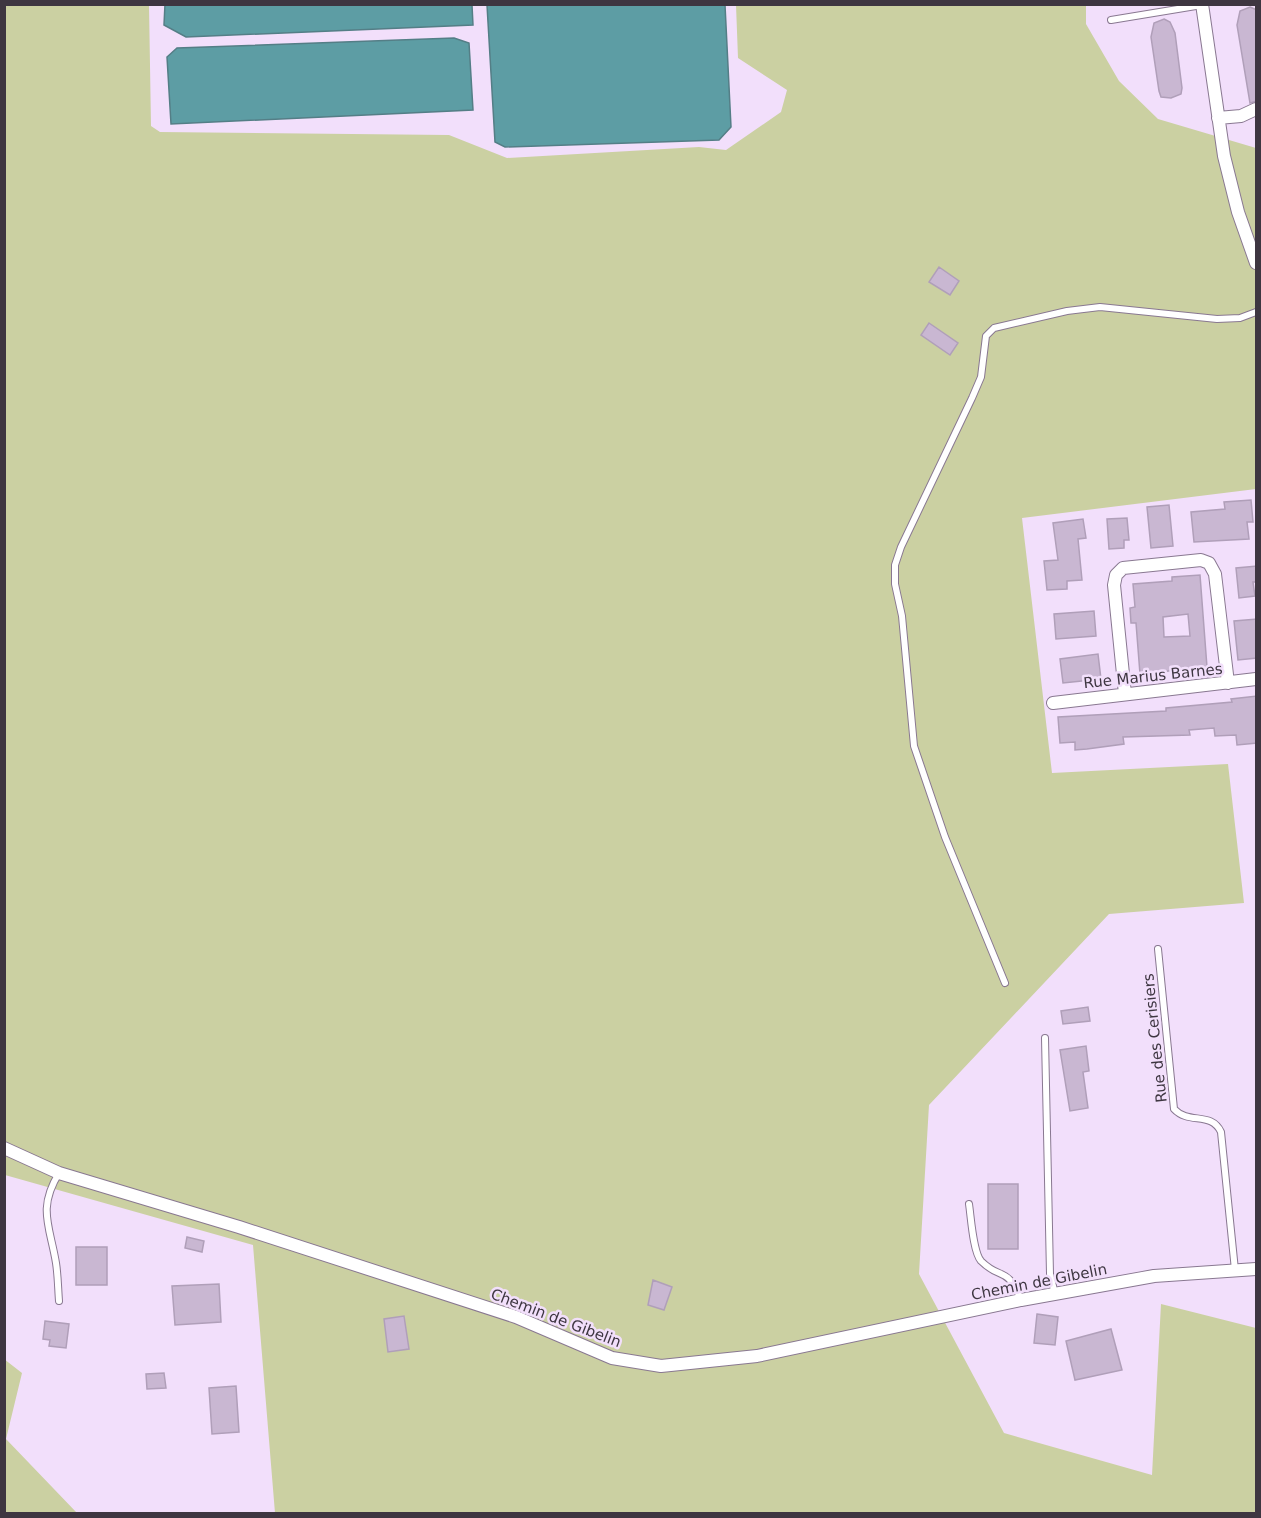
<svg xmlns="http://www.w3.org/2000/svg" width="1261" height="1518" font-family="'DejaVu Sans',sans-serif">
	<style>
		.green { fill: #cbd0a2 }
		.water { fill: #5d9da4; stroke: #547e86; stroke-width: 1.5 }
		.building { fill: #c9b7d2; stroke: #b09fb9; stroke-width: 1.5; fill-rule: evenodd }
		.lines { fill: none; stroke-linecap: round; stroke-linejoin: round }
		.lane-casing { stroke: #897891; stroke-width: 8 }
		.street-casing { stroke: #897891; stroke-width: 14 }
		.lane { stroke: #fff; stroke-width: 6 }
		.street { stroke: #fff; stroke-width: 12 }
		.labels { text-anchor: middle; stroke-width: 5; stroke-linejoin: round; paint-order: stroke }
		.street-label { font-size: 15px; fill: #3e3641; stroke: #f2dffb }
	</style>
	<rect width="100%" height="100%" fill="#f2dffb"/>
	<path class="green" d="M4,5H149L151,126L160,132L449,135L507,158L699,147L726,150L781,112L787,90L738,58L736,5H1086V24L1119,81L1158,119L1256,148V489L1022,518L1052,773L1228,764L1244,903L1109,914L929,1105L919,1274L1004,1433L1152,1475L1161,1304L1256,1328V1513H275L253,1245L5,1175Z
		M4,1359L22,1373L6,1439L77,1513H5Z"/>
	<path class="water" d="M165,4L472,5L473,25L186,37L164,25Z
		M487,5H725L731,127L719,140L505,147L495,142Z
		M454,38L469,43L473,110L171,124L167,57L177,48Z"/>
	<path class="building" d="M1250,7L1257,10V101L1250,103L1237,25L1240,11Z
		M1164,19L1170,22L1175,33L1182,88L1181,94L1171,98L1161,97L1159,91L1151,37L1154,23Z
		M939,267L959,281L950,295L929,282Z
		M929,323L958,343L950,355L921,335Z
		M1251,500L1253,522H1247L1249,539L1194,542L1191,512L1225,509L1224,502Z
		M1169,505L1173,546L1151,548L1147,507Z
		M1127,518L1129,540H1124V548L1109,549L1107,519Z
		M1083,519L1086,538L1078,539L1082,580L1067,581V589L1047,590L1044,561L1058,560L1053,523Z
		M1257,566V582H1253L1255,596L1239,598L1236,568Z
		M1200,575L1207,667L1140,674L1136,623H1131L1130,608L1135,607L1133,584L1172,581V577ZM1188,614L1190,636L1164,637L1163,617Z
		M1094,611L1096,636L1056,639L1054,614Z
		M1257,619V658L1238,660L1234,621Z
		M1098,654L1101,679L1063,683L1060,659Z
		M1257,696V743L1237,745L1236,735L1215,736L1214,728L1189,730L1190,735L1123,737L1124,744L1087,749L1075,750V742L1060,743L1058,717L1166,711V708L1232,702L1231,699Z
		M1088,1007L1090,1021L1063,1024L1061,1011Z
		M1086,1046L1089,1071L1083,1072L1088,1108L1070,1111L1060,1050Z
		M988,1184H1018V1249H988Z
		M187,1237L204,1241L202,1252L185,1248Z
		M76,1247H107V1285H76Z
		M653,1280L672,1287L664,1310L648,1305Z
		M219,1284L221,1322L175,1325L172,1286Z
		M1037,1314L1058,1317L1055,1345L1034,1343Z
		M404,1316L409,1349L388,1352L384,1319Z
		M45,1321L69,1324L66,1348L49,1346L50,1340L43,1339Z
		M1111,1329L1122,1370L1075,1380L1066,1341Z
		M164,1373L166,1388L147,1389L146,1374Z
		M236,1386L239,1432L212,1434L209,1388Z"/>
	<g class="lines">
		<defs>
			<path id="lane" d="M1111,20L1202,5
				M1158,949L1174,1109C1189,1125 1211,1111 1221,1132L1235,1270
				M1005,983L945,837L914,746L902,616L895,584V565L901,547L972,398L981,377L986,336L994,328L1067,311L1100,307L1217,319L1240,318L1256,312
				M1045,1038L1050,1274L1055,1294
				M59,1173C37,1209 50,1226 56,1263C58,1276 58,1288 59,1301
				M969,1204C971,1217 973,1252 981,1261C1001,1281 1007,1265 1021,1300"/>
			<path id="street" d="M1202,4L1224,156L1238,212L1256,263
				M1218,118L1241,116L1256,109
				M1125,694L1114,585L1116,575L1123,568L1201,560L1209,563L1215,574L1228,683
				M1053,703L1256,679
				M4,1148L59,1173L239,1227L516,1317L612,1358L661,1366L757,1356L1021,1300L1154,1276L1256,1269"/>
		</defs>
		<use href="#lane" class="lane-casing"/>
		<use href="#street" class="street-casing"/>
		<use href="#lane" class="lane"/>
		<use href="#street" class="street"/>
	</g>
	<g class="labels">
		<g class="street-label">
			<text transform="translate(1153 676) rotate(-6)" y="5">Rue Marius Barnes</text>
			<text transform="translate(1155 1038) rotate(-96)" y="5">Rue des Cerisiers</text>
			<text transform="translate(1039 1282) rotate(-11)" y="5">Chemin de Gibelin</text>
			<text transform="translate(556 1318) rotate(21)" y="5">Chemin de Gibelin</text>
		</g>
	</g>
	<rect width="1261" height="1518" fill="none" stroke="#3e3641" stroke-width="12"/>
</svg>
